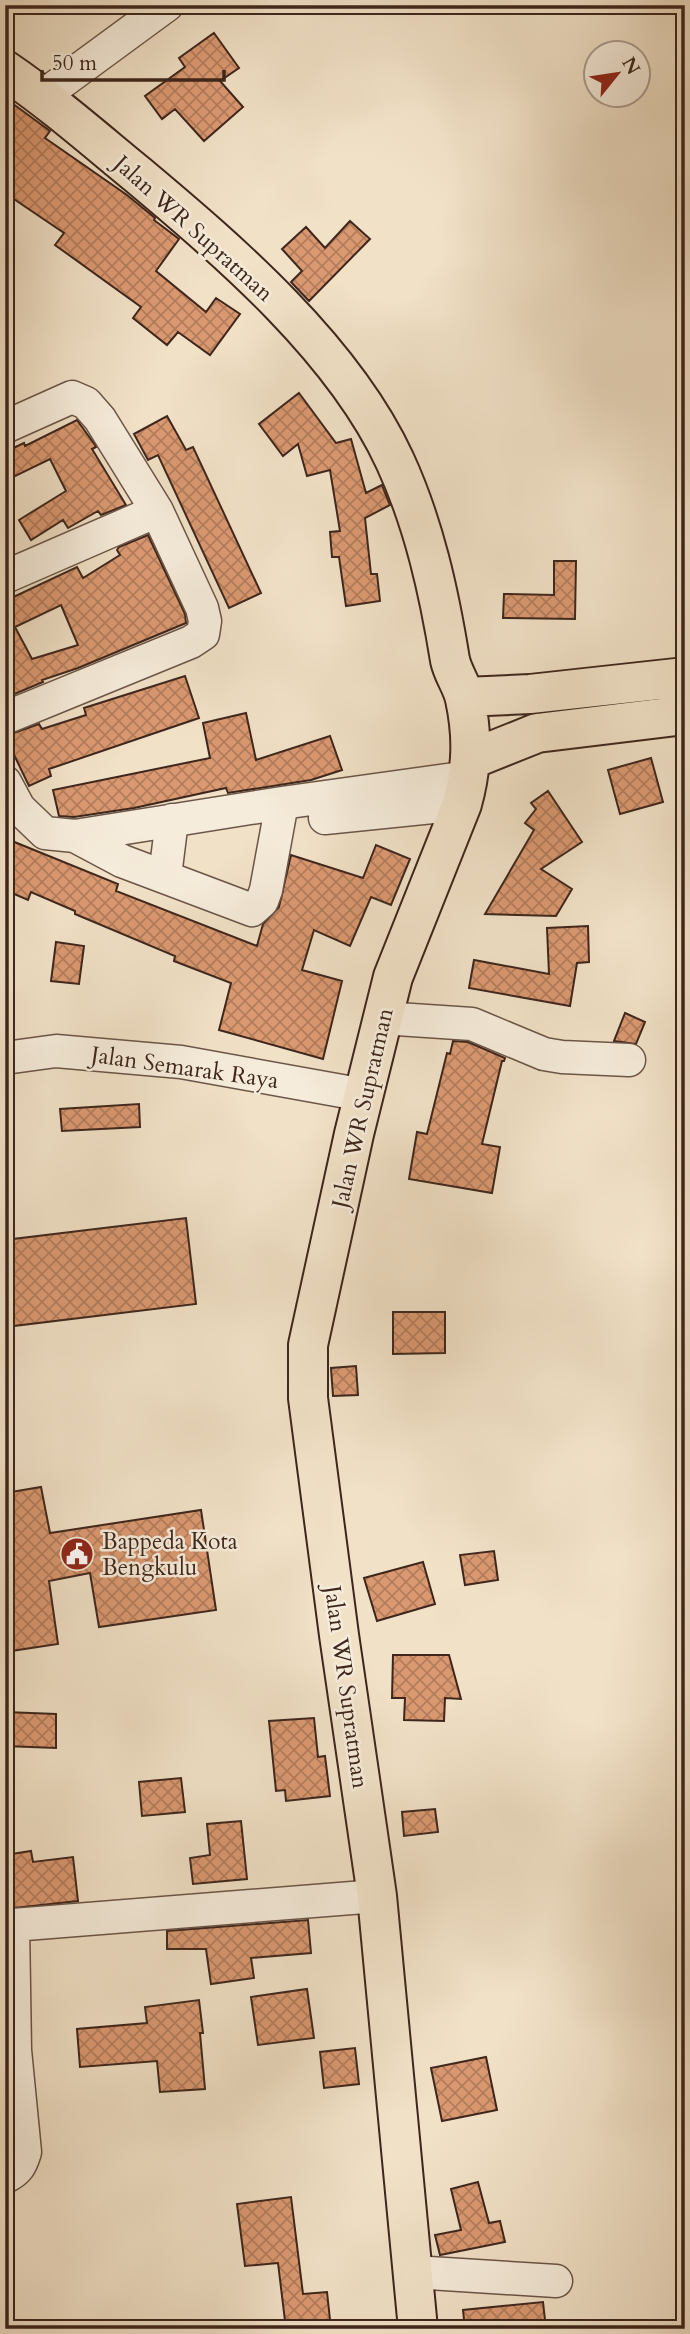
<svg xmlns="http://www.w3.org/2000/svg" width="690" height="2334" font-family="Cardo,serif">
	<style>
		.building { fill: url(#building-cross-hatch); stroke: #3e261c; stroke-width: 2; fill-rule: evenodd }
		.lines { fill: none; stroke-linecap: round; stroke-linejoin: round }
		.minor-casing { stroke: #6b5547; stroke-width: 35 }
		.highway-casing { stroke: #3e261c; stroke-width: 42 }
		.minor { stroke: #f6ecdb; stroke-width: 32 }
		.highway { stroke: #f1e1c7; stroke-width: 38 }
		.labels { text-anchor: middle; stroke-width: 5; stroke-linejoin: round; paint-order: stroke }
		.street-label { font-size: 23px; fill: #3e261c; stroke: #f6ecdb }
		.poi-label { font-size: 23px; fill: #3e261c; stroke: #f6ecdb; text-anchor: start }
	</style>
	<defs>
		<pattern id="building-cross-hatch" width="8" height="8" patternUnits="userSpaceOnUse" patternTransform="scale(1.75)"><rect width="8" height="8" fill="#db9971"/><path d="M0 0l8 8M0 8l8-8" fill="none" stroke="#b37d5c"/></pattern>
	</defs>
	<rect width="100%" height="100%" fill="#f1e1c7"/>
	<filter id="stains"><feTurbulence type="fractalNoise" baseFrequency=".00286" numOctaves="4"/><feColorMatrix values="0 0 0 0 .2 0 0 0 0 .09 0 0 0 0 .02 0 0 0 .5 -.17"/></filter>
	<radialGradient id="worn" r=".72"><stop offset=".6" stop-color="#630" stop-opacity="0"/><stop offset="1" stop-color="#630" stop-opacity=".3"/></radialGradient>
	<path class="building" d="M214,33L239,68L220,81L243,107L204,141L175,109L162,119L145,96L185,67L179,58Z
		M5,98L50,131L45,138L127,195L155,218L154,220L179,239L156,271L206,312L216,298L240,314L210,355L178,332L167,345L133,318L141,307L55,245L64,233L5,193Z
		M350,221L370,239L309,301L291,282L302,271L282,249L306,227L325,248Z
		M299,393L336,443L351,439L366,493L382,485L385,493L390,505L365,518L371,574H377L380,601L346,606L339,557H332L330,532L340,531L330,470L307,476L298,444L283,456L259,424Z
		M167,416L186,450L193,447L261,593L229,608L158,455L148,460L134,434Z
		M77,420L95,445L96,447L92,449L126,505L101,515L98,511L68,528L63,520L31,540L19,520L66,491L50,459L5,481V452L24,443L25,446Z
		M148,535L185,614L186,623L78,668L42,680L43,682L5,698V601L77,567L83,578L120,555L117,550L119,547ZM61,605L78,645L32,659L15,627Z
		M554,561H576L575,619L503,618L504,594L554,595Z
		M185,676L199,718L49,769L51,776L29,786L5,736L39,724L42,729L86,715L84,708Z
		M246,713L256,760L330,736L342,770L311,780L228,793L226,788L134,808L74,817L59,816L53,790L210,758L203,723Z
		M651,758L663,802L620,814L608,770Z
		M548,791L582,842L541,869L572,889L556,916L485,914L534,830L525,823L536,809L531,803Z
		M12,841L118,884L116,891L257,946L263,924L279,907L291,855L363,878L376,845L410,859L391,905L371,897L350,946L314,930L302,970L342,981L323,1059L219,1030L231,983L174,961L175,956L75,914V911L31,892L28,900L5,890V857Z
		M588,926L589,962L577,963L570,1006L469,988L474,960L549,974L547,928Z
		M56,942L84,946L79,984L51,981Z
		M625,1013L645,1022L636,1044L614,1041Z
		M453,1041L468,1042L505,1058L504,1061H502L482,1144L500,1147L492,1193L409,1179L417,1132L427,1134L447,1053L450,1054Z
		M139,1104L140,1127L62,1131L60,1109Z
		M186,1218L196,1304L5,1327V1240Z
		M393,1312H445V1353L393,1354Z
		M356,1366L358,1395L333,1396L331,1368Z
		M41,1487L50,1533L201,1510L216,1610L99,1627L90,1573L49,1581L58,1644L11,1651L5,1609V1493Z
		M494,1551L498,1580L465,1585L460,1555Z
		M423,1562L435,1604L377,1621L364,1578Z
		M393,1655H449L461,1699L445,1698L444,1721L404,1720L405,1698H392Z
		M5,1712L56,1714V1748L5,1746Z
		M314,1718L318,1757L325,1756L330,1796L286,1801L285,1790L276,1791L269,1721Z
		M181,1778L185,1812L142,1816L139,1782Z
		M435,1809L438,1832L404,1836L402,1812Z
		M241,1821L247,1879L193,1884L190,1858L210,1855L207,1824Z
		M31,1851L33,1862L73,1857L78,1901L5,1909V1855Z
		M308,1920L311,1953L251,1958L254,1978L211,1984L206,1949H167V1931Z
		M307,1989L314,2038L258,2045L251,1997Z
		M199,2000L203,2033H200L205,2089L160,2092L157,2061L80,2067L77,2029L147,2023L145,2007Z
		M355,2048L359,2084L324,2088L320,2052Z
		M486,2057L497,2110L442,2121L431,2068Z
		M478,2182L489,2223L500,2221L505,2242L440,2255L435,2235L461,2230L451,2189Z
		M291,2197L303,2294L327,2292L331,2329H286L278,2263L245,2266L237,2204Z
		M543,2302L546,2329H465L463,2310Z"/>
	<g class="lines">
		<defs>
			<path id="minor" d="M43,96L167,5
				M5,427L72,397L86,403L100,419L157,511L202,608L205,621L203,634L191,642L5,718
				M5,577L157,511
				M5,782L19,808L45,833L75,836L282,803L469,777
				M325,818L462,804
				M75,836L122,861L252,910L262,901L266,890L282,803
				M165,876L172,820
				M382,1018L472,1024L544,1054L562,1057L629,1060
				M5,1058L56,1051L181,1062L364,1095
				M5,2051L15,2050L13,1925L377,1896
				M5,2177C18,2171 21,2165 25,2152L15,2050
				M413,2272L556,2281"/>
			<path id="highway" d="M5,70C52,102 94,139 138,175C231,253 344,350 395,461C424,524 439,592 450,660C453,674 462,685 465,699C473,736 472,768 462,804L393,977L354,1134L308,1345V1398L339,1635L377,1896L418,2329
				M465,697L530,694L685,677
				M472,759L537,733L685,715"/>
		</defs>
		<use href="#minor" class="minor-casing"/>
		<use href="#highway" class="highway-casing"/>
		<use href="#minor" class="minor"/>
		<use href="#highway" class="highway"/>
	</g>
	<defs>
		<symbol id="civic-disc" viewBox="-11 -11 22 22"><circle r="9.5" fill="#8f2418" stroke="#f6ecdb"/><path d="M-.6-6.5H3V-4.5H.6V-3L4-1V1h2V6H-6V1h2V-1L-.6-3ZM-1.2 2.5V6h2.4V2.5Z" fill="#fff"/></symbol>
	</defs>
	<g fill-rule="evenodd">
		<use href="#civic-disc" x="58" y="1535" width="38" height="38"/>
	</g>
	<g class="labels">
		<g class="street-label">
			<text transform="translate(194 228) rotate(42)" y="8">Jalan WR Supratman</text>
			<text transform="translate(185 1067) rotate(8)" y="8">Jalan Semarak Raya</text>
			<text transform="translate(362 1108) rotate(-77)" y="8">Jalan WR Supratman</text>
			<text transform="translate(347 1687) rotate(82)" y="8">Jalan WR Supratman</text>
		</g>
		<g class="poi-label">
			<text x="102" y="1549">Bappeda Kota<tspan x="102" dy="26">Bengkulu</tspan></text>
		</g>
	</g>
	<rect width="690" height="2334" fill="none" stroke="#f1e1c7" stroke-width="28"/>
	<rect x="7" y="7" width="676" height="2320" fill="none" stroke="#3e261c" stroke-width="3.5"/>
	<rect x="14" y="14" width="662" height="2306" fill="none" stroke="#3e261c" stroke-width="2"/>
	<g transform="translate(617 74) rotate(60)"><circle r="33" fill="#f6ecdb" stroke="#ac9d8f" stroke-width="2"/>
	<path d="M0-5L12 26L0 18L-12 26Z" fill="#8f2418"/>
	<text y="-10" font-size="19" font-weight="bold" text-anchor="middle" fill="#3e261c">N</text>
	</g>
	<path d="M42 70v10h182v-10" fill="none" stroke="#3e261c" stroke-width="3.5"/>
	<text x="52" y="70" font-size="21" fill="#3e261c" stroke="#f6ecdb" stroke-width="5" paint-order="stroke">50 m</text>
	<rect width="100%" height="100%" filter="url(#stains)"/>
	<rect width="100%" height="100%" fill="url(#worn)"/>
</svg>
